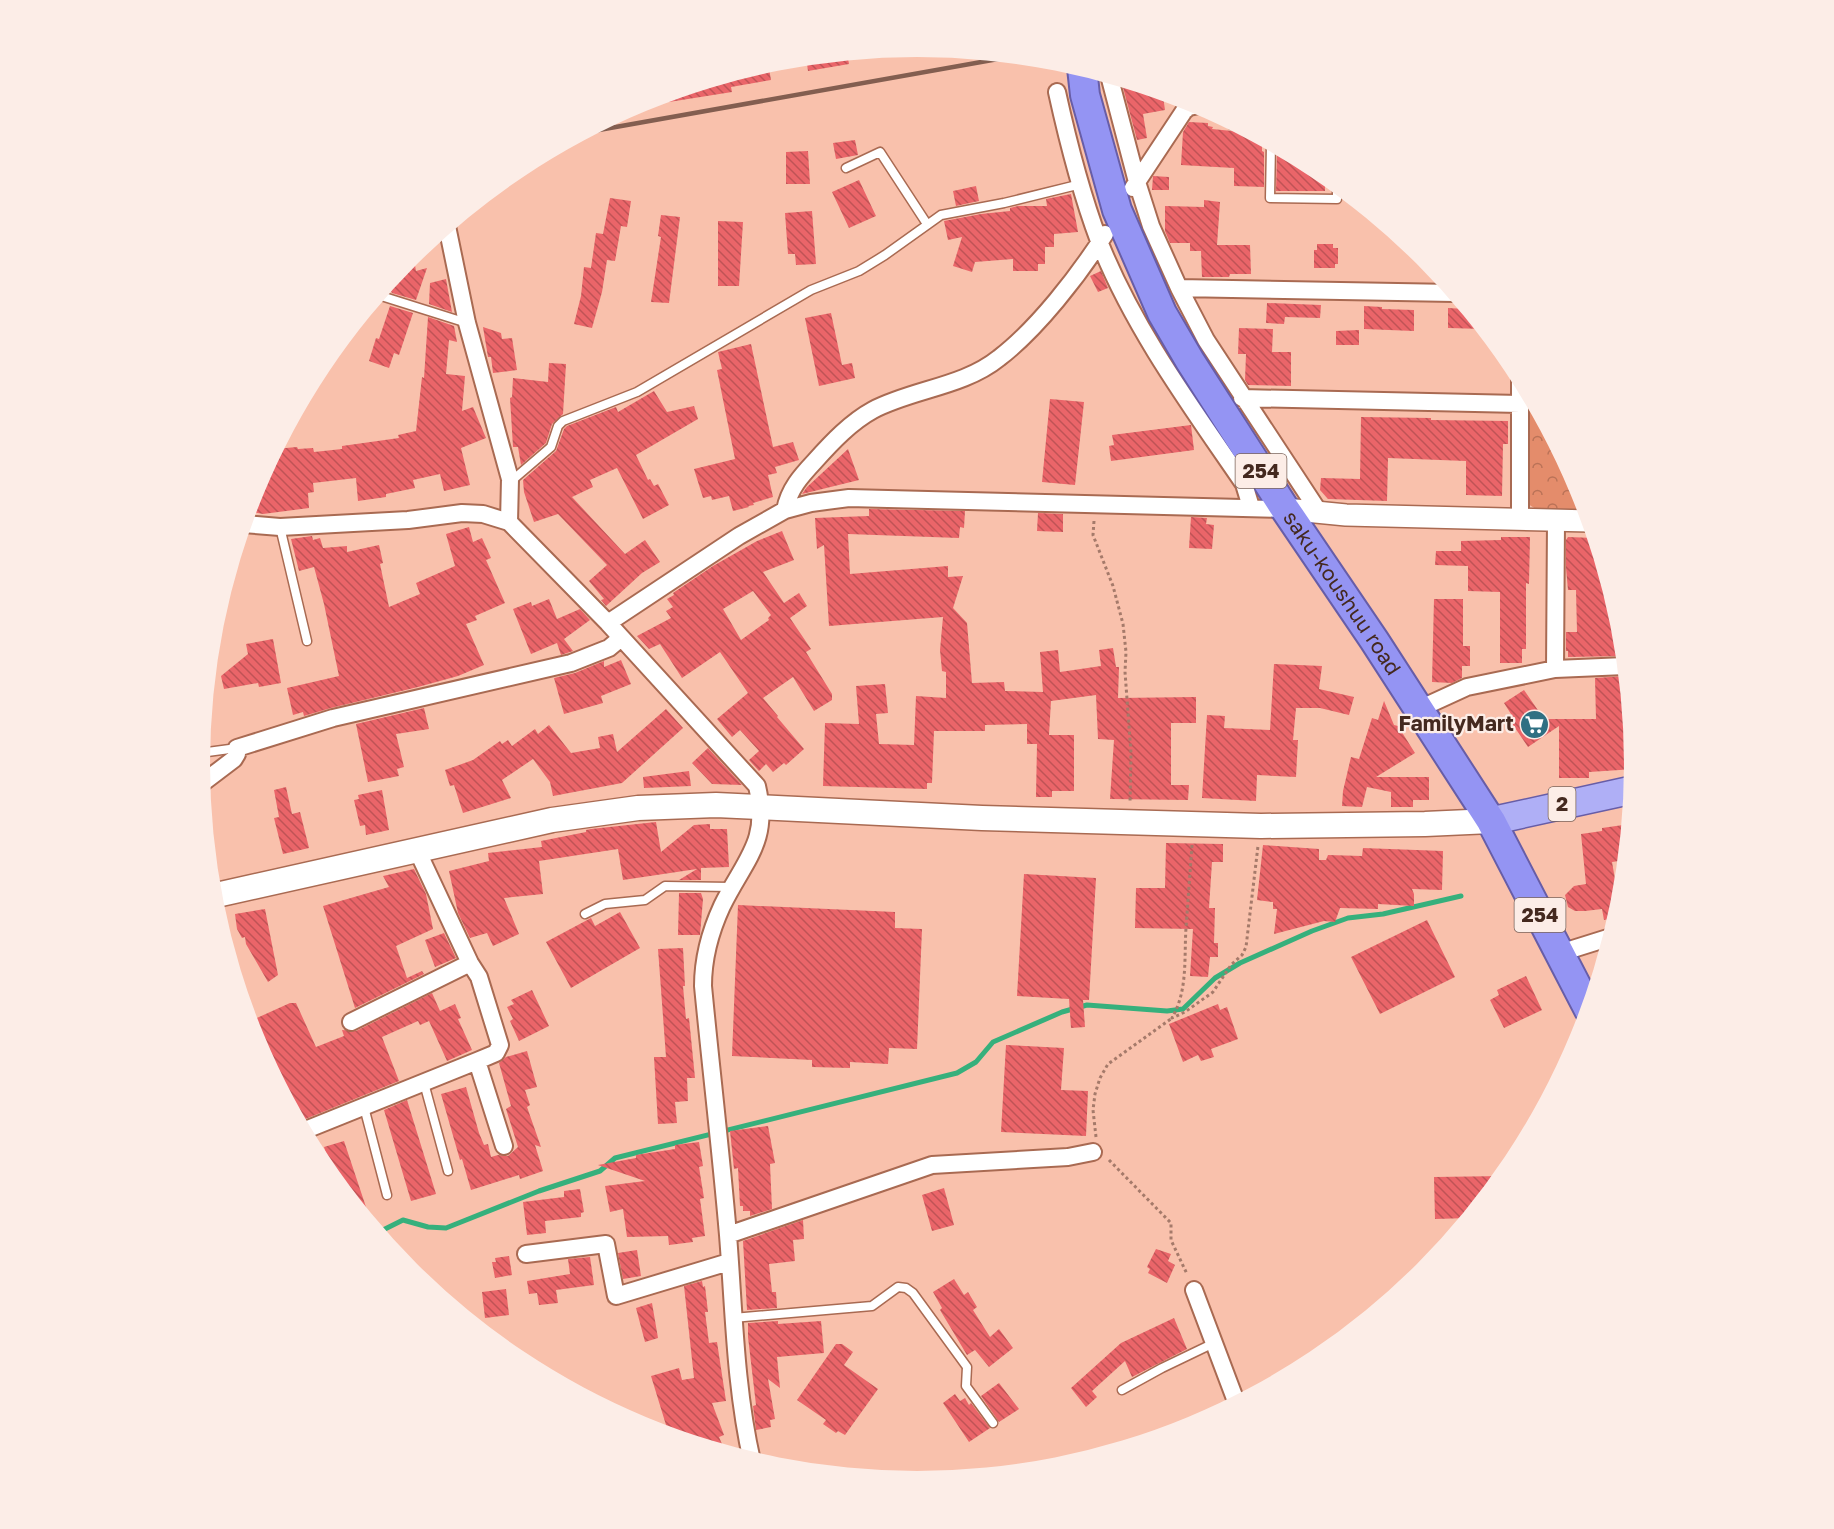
<svg xmlns="http://www.w3.org/2000/svg" width="1834" height="1529" font-family="'Golos Text',sans-serif">
	<style>
		.park { fill: url(#park-crowns) }
		.lines { fill: none; stroke-linecap: round; stroke-linejoin: round }
		.stream { stroke: #36b07c; stroke-width: 5 }
		.building { fill: url(#building-back-hatch); fill-rule: evenodd }
		.service-casing { stroke: #a96a52; stroke-width: 11 }
		.minor-casing { stroke: #a96a52; stroke-width: 20 }
		.tertiary-casing { stroke: #a96a52; stroke-width: 24 }
		.secondary-casing { stroke: #a96a52; stroke-width: 27 }
		.primary-casing { stroke: #675da7; stroke-width: 30 }
		.trunk-casing { stroke: #675da7; stroke-width: 32 }
		.path { stroke: #a57a6a; stroke-width: 3; stroke-dasharray: 3 3; stroke-linecap: butt }
		.service { stroke: #fff; stroke-width: 8 }
		.minor { stroke: #fff; stroke-width: 16 }
		.tertiary { stroke: #fff; stroke-width: 21 }
		.secondary { stroke: #fff; stroke-width: 24 }
		.primary { stroke: #afaff6; stroke-width: 27 }
		.trunk { stroke: #9494f3; stroke-width: 28 }
		.rail { stroke: #835e50; stroke-width: 4.5 }
		.labels { text-anchor: middle; stroke-width: 4.5; stroke-linejoin: round; paint-order: stroke }
		.shield { fill: #fcede7; stroke: #7b645b; stroke-width: 1.5 }
		.shield-label { font-size: 20px; font-weight: bold; fill: #44291f }
		.street-label { font-size: 21px; fill: #44291f; stroke: #fcede7 }
		.poi-label { font-size: 21px; font-weight: bold; fill: #44291f; stroke: #fcede7; text-anchor: end }
	</style>
	<defs>
		<pattern id="park-crowns" width="20" height="18" patternUnits="userSpaceOnUse" patternTransform="scale(1.5)"><rect width="20" height="18" fill="#e48c6b"/><path d="M2 6a3 3 0 1 1 6 0M12 15a3 3 0 1 1 6 0" fill="none" stroke="#ba7257"/></pattern>
		<pattern id="building-back-hatch" width="6" height="6" patternUnits="userSpaceOnUse" patternTransform="scale(1.5)"><rect width="6" height="6" fill="#ea6569"/><path d="M-1 5l2 2M0 0l6 6M5-1l2 2" fill="none" stroke="#bf5356"/></pattern>
	</defs>
	<rect width="100%" height="100%" fill="#f9c1ac"/>
	<path class="park" d="M1530,395L1580,490L1587,510L1539,511L1528,504Z"/>
	<g class="lines">
		<path class="stream" d="M1621,863L1625,862
			M377,1233L403,1220L428,1227L446,1228L539,1191L600,1171L615,1158L957,1073L976,1062L993,1042L1062,1012L1087,1005L1167,1011L1183,1009L1215,978L1240,963L1312,931L1348,918L1383,914L1461,896"/>
	</g>
	<path class="building" d="M847,53L849,64L808,71L806,57Z
		M768,63L771,80L731,87L732,92L669,102L667,94Z
		M1121,80L1151,89L1153,97L1163,96L1165,110L1143,114L1147,138L1137,140Z
		M1189,122L1208,123V126L1213,127L1212,129L1232,131L1246,130L1262,139V151L1264,152V187L1234,186V168L1181,165L1183,132Z
		M855,140L858,155L836,159L833,143Z
		M808,151L810,184H786V152Z
		M1277,153L1290,154L1316,168L1325,175V191H1276Z
		M1153,176L1169,177V190H1152Z
		M859,180L876,216L849,228L832,192Z
		M976,186L979,201L956,206L953,191Z
		M1071,194L1078,232L1054,234V247H1045V264H1038V271H1013V259L975,262L972,272L953,266L962,237L948,240L944,221L981,214L1010,211V208L1018,206H1047L1046,199Z
		M610,198L631,201L627,227L621,226L615,261L607,260L602,292L592,328L574,324L581,296L584,267L591,268L596,233L603,234Z
		M1204,200L1220,202L1217,245H1250L1251,274H1230L1229,277H1202L1201,251H1190V243H1170L1165,231V206L1204,207Z
		M812,211L816,264L796,265L795,254H788L785,213Z
		M661,215L680,217L669,303L651,302L661,237L658,236Z
		M718,221L743,222L739,286H718Z
		M1317,244H1333V248H1338V264H1335V268H1314V250H1317Z
		M413,254L416,271L427,268L416,300L392,293L387,284Z
		M1101,271L1108,288L1098,292L1090,276Z
		M446,279L452,312L429,304L430,283Z
		M1267,303L1321,305L1320,318L1285,317L1284,324L1266,323Z
		M390,306L413,313L399,355L394,353L389,368L369,361L376,338L379,339Z
		M1364,306L1382,307V309L1414,310V331L1364,329Z
		M1448,308L1467,309L1484,329L1448,328Z
		M831,313L842,365L852,363L855,378L819,386L805,318Z
		M428,317L454,326L457,342L449,340L446,374L465,376L462,411L473,407L486,438L461,448L470,485L444,491L440,474L413,480L415,488L386,494V497L358,501L356,478L313,483L314,492L308,493L309,508L263,514L247,511L254,489L268,463L277,464L275,449L297,447L298,449L313,448L314,452L342,449V446L399,438L398,435L416,431L422,377L424,378Z
		M483,327L501,333L502,339L512,338L517,370L493,373L491,357H488Z
		M1239,328L1273,329L1272,352H1291V386L1248,385L1245,380L1246,354H1238Z
		M1359,330V345H1336V331Z
		M751,344L773,447L793,442L799,460L775,467L777,473L768,475L773,497L753,503L754,505L748,506L749,507L733,511L729,496L712,500L711,496L703,498L694,469L735,459L717,370L722,369L718,352Z
		M549,363L566,364L563,414L552,424L546,443L521,465L518,447H513L510,398L512,397L513,378L548,382Z
		M654,391L667,412L694,406L698,419L636,455L648,480L650,479L654,486L658,484L669,505L643,519L617,468L590,480L593,487L572,497L625,554L645,540L660,562L642,573L606,606L601,600L604,599L589,581L607,565L558,514L534,522L524,492L523,480L556,451L564,429L567,426L616,407L618,412Z
		M1050,399L1084,402L1075,485L1042,482Z
		M1361,417L1431,418V420L1508,421V444H1503L1502,496L1466,495V461L1388,458L1387,501L1328,499L1320,490L1321,478L1360,479Z
		M1191,425L1194,450L1111,461L1109,446L1114,445L1112,435Z
		M848,449L859,480L802,494L807,487Z
		M869,509L965,511L964,528L960,527L959,538L848,534L850,574L948,566V577L963,576L953,608L967,623L972,683L1004,682L1005,691L1043,692L1040,652L1058,650L1060,672L1101,666L1099,650L1113,648L1116,667H1119L1118,698L1196,697V723H1171V785H1189L1188,800L1110,799L1114,740L1098,739L1096,695L1051,701L1049,735H1074V791H1052V797H1036L1037,744H1027V724L985,725V731H934L932,783H927V789L823,786L825,723L859,724L856,686L885,684L888,713L876,714L879,744L914,745L916,696L946,698V672L942,671L940,650L943,617L829,626L824,545L817,549L815,518L869,516Z
		M1038,513L1063,514V532L1037,531Z
		M1191,517L1207,518L1206,524L1214,525L1212,549L1189,548Z
		M469,527L473,542L482,538L491,558L486,560L505,603L475,616L477,620L466,624L484,665L458,676L418,687L331,708L304,716L303,712L293,715L287,688L339,676L324,604L314,567L299,571L291,539L312,536L313,540L320,538L323,548L347,546V552L379,545L383,563L380,564L389,607L420,594L416,583L455,566L446,534Z
		M782,531L794,560L763,572L784,603L799,593L807,606L790,618L811,649L806,652L832,694V700L814,711L793,677L763,698L778,716L777,717L804,749L786,765L784,763L773,772L766,764L759,771L749,760L759,751L740,730L732,737L717,719L748,693L720,652L682,678L660,644L649,649L637,636L671,618L666,611L673,607L667,599L674,595L673,593L713,566L757,541ZM753,591L771,615L768,618L769,620L741,640L723,609Z
		M1501,537H1530L1529,584L1526,583V649H1522V663H1500V592L1468,591V566L1435,565L1436,551H1461V541L1501,540Z
		M1568,537L1595,538L1621,625L1624,656L1568,657V651H1566V632H1577L1576,590H1568L1566,568V540Z
		M549,599L557,619L580,609L590,620L564,639L573,651L561,655L557,643L531,654L513,609L531,602L532,606Z
		M1434,599H1463V646H1470V666H1462V678L1452,683L1432,682Z
		M273,639L281,683L259,687L258,683L224,689L221,676L248,654L246,644Z
		M621,660L631,684L601,696L603,703L564,714L554,678L575,673L604,661V667Z
		M1274,664L1322,666L1319,689L1354,697L1349,715L1320,708H1296L1293,740H1298L1296,777L1257,775L1256,801L1202,798L1207,715L1225,716L1224,728L1270,730Z
		M1626,676L1635,769L1589,772V778H1559V726L1528,747L1507,716L1511,714L1504,703L1524,690L1544,719H1596L1595,678Z
		M1384,701L1394,725L1398,726L1415,753L1376,777H1429V800H1413V807H1391V792L1367,787L1362,807L1342,806L1343,791L1351,757L1359,759L1372,718L1378,720Z
		M424,708L429,729L396,734L404,767L397,769L399,776L368,782L356,724Z
		M666,709L683,728L622,783L553,796L550,782L533,759L502,780L511,798L463,813L454,785L450,786L445,770L473,760L500,741L502,744L508,740L512,746L535,729L538,734L549,725L571,753L600,748L598,737L613,734L617,752Z
		M708,748L742,785L712,784L692,763Z
		M689,771L691,786L644,788L643,777Z
		M286,787L292,814L300,812L309,848L283,854L274,818L279,817L274,790Z
		M382,790L389,830L366,835L365,825L360,826L354,800L359,799L358,795Z
		M656,822L661,852L694,825L710,824V829H727L729,867L701,868V880H679L697,869L623,880L618,849L539,861L543,894L504,898L519,934L493,946L487,933L470,938L458,913L449,871L489,861L488,853L542,847L541,841L586,832V830L591,829Z
		M1623,825L1627,850L1626,860L1612,862L1620,908L1617,918L1604,920L1602,909L1585,911H1575L1568,907L1565,895L1574,886L1586,884L1581,834L1602,831V828Z
		M1166,843L1223,844V862H1212L1209,908H1215L1214,943H1218V957H1210L1208,977L1190,976L1193,929L1135,928L1136,888H1165Z
		M1263,845L1319,849V860H1326L1328,855L1362,856L1363,848L1443,851L1442,890L1412,889L1414,894V906L1378,904V909L1340,908L1335,922L1324,921L1274,934L1277,909H1273V902L1257,900Z
		M414,869L426,894L433,929L396,946L407,978L422,971L424,974L355,1008L323,906L389,887L383,876Z
		M1024,874L1096,878L1089,1000H1083L1085,1027L1071,1028L1069,999L1017,996Z
		M679,893H701L703,899L700,935H678Z
		M738,905L895,912V928L922,929L917,1049L889,1048L888,1064L850,1062V1068L812,1067V1060L732,1056Z
		M265,909L278,975L268,982L246,944L245,937L242,938L237,929L235,914Z
		M620,912L640,948L571,988L546,942L591,918L595,926Z
		M1427,920L1455,977L1380,1014L1351,957Z
		M444,933L456,958L435,967L425,940Z
		M683,948L685,986H683L686,1019L689,1018L695,1078H687L688,1101L675,1102L677,1123L658,1124L654,1057H666L658,949Z
		M1526,976L1542,1010L1504,1028L1490,1000L1499,995L1497,990Z
		M532,990L549,1026L519,1041L510,1021L513,1019L507,1007L514,1004L511,1000Z
		M432,993L440,1011L455,1004L461,1018L458,1019L472,1050L447,1061L429,1021L420,1025L418,1021L382,1037L399,1081L298,1122L254,1039L248,1022L290,1003H296L316,1047L344,1036L342,1030L356,1031Z
		M1218,1004L1220,1010L1227,1007L1238,1039L1211,1049L1214,1057L1201,1061L1198,1055L1183,1062L1169,1024Z
		M1006,1045L1064,1048L1061,1090L1088,1091L1086,1136L1001,1132Z
		M527,1051L537,1087L525,1090L530,1105L527,1107L541,1147L535,1145L543,1171L520,1179L519,1175L471,1190L462,1159L460,1160L441,1094L466,1087L479,1133L484,1145L488,1144L491,1157L498,1155L508,1156L518,1147L506,1109L511,1106L499,1063L506,1057Z
		M407,1100L436,1194L411,1201L384,1110Z
		M768,1126L775,1163L770,1164L772,1209L750,1216V1211H743V1206H740L738,1168L734,1169L730,1131Z
		M344,1141L372,1225L371,1226L336,1183L324,1147Z
		M699,1142L703,1166L699,1167L704,1198L700,1199L705,1236L692,1238L693,1242L669,1245L668,1236L627,1237L623,1209L610,1212L605,1186L645,1181L598,1165L636,1158V1155L675,1149V1145Z
		M1504,1176L1469,1218L1435,1219L1434,1177Z
		M944,1188L954,1225L932,1231L922,1195Z
		M580,1189L584,1212L581,1213V1217L545,1221L546,1233L527,1235L523,1202L564,1197V1191Z
		M803,1220L804,1239L793,1240L795,1261L769,1264L772,1292H776L777,1308L747,1310L743,1241Z
		M1156,1249L1171,1254L1168,1261L1175,1265L1167,1283L1148,1273L1150,1269L1147,1267Z
		M637,1250L641,1276L623,1279L618,1253Z
		M509,1256L512,1275L495,1278L492,1262H496L495,1258Z
		M590,1257L594,1285L556,1290L558,1303L539,1305L537,1293L529,1294L527,1281L570,1274L568,1259Z
		M954,1279L964,1295L968,1292L977,1307L973,1310L990,1337L999,1329L1013,1348L989,1367L975,1350L967,1355L940,1310L942,1308L933,1292Z
		M702,1281L703,1287L705,1286L708,1312H705L709,1343L717,1342L726,1401L712,1403L724,1435L719,1437L722,1444L710,1449L654,1431L666,1425L651,1376L679,1368L682,1380L694,1378L684,1286Z
		M506,1289L509,1315L485,1318L482,1292Z
		M652,1303L658,1338L645,1342L636,1308Z
		M1174,1318L1187,1349L1132,1377L1125,1361L1092,1391L1097,1397L1086,1407L1071,1388L1121,1343Z
		M778,1321V1324L821,1321L824,1353L777,1357L780,1388L768,1379L775,1419L770,1420L771,1427L756,1430L753,1406L756,1405L748,1337V1323Z
		M836,1344H842L853,1352L844,1365L878,1389L845,1435L838,1431L836,1433L823,1424L826,1420L797,1400Z
		M999,1383L1019,1409L999,1422L981,1396Z
		M955,1394L960,1401L965,1398L969,1405L971,1403L990,1428L969,1442L943,1403Z"/>
	<g class="lines">
		<defs>
			<path id="service" d="M1232,125H1237
				M1271,144L1270,198L1337,199V184
				M846,168L880,152L927,224
				M378,295L467,323
				M510,479L516,477L551,447L558,426L563,421L637,392L811,290L859,271L885,255L941,215L1004,203L1081,184
				M280,527L307,641
				M200,753L237,748
				M585,914L605,904L645,900L665,886L731,887
				M424,1083L448,1171
				M364,1107L387,1195
				M733,1318L872,1306L898,1287L906,1288L913,1293L967,1367L966,1386L993,1423
				M1122,1390L1162,1368L1214,1343"/>
			<path id="minor" d="M1110,79L1137,182L1133,188
				M1057,92C1068,142 1081,193 1099,241C1133,328 1192,408 1244,484L1251,507
				M1199,105L1189,107L1184,111L1137,182L1151,226L1179,288L1454,293
				M447,226L467,323L510,479L509,522L608,623L757,786C770,842 745,859 722,906C710,932 703,957 703,986C711,1069 721,1152 728,1235C734,1310 735,1387 752,1461
				M1179,288L1206,340L1319,512
				M1242,398L1520,404
				M785,510C789,489 801,476 815,461C832,442 851,422 873,410C913,389 963,387 999,358C1037,329 1079,275 1105,234
				M1520,520V377
				M243,524L280,527L408,520L462,513L483,514L509,522
				M608,623L739,536L785,510L811,503L849,498L888,499L1285,509
				M1555,669L1556,521
				M1419,709L1467,687L1555,669L1625,666
				M201,784L234,759L237,754V748L333,718L571,663L609,648L621,638
				M1560,953L1611,937
				M351,1022L470,963
				M477,1061L504,1146
				M303,1131L477,1061L496,1053L500,1045L479,977L470,963L417,850
				M728,1235L932,1165L1068,1157L1093,1152
				M526,1254L606,1244L616,1296L729,1262
				M1194,1290L1237,1404"/>
			<path id="tertiary" d="M1285,509L1346,515L1590,521"/>
			<path id="secondary" d="M212,896L552,820L638,808L716,805L982,818L1261,826L1425,824L1491,821"/>
			<path id="primary" d="M1491,821L1632,790"/>
			<g id="trunk">
				<path id="s1" d="M1082,68L1085,95L1117,210L1162,313L1190,361L1285,509L1374,640L1491,821L1589,1010"/>
			</g>
		</defs>
		<use href="#service" class="service-casing"/>
		<use href="#minor" class="minor-casing"/>
		<use href="#tertiary" class="tertiary-casing"/>
		<use href="#secondary" class="secondary-casing"/>
		<use href="#primary" class="primary-casing"/>
		<use href="#trunk" class="trunk-casing"/>
		<path class="path" d="M1094,521L1093,535L1113,586L1123,624L1126,652L1125,672L1131,753L1130,803
			M1192,845C1190,873 1188,900 1186,928C1184,959 1188,990 1172,1018L1185,1012L1213,992L1231,965L1242,955L1246,947L1258,846
			M1096,1137L1093,1110L1095,1094L1100,1078L1108,1064L1172,1018
			M1109,1160L1171,1223V1240L1187,1274"/>
		<use href="#service" class="service"/>
		<use href="#minor" class="minor"/>
		<use href="#tertiary" class="tertiary"/>
		<use href="#secondary" class="secondary"/>
		<use href="#primary" class="primary"/>
		<use href="#trunk" class="trunk"/>
		<path class="rail" d="M582,133L1015,56"/>
	</g>
	<defs>
		<symbol id="supermarket-disc" viewBox="-11 -11 22 22"><circle r="9.5" fill="#2f7083" stroke="#fcede7"/><path d="M-6-5.5h2.5l.6 2H6L4.5 2H-2.5L-4.4-4H-6ZM-1.5 3.2a1.3 1.3 0 1 0 .1 0ZM3 3.2a1.3 1.3 0 1 0 .1 0Z" fill="#fff"/></symbol>
	</defs>
	<g fill-rule="evenodd">
		<use href="#supermarket-disc" x="1518" y="708" width="33" height="33"/>
	</g>
	<g class="labels">
		<g class="shield">
			<rect x="1235.5" y="454" width="51" height="34" rx="4.5"/>
			<rect x="1548.5" y="787" width="27" height="34" rx="4.5"/>
			<rect x="1514.5" y="898" width="51" height="34" rx="4.5"/>
		</g>
		<g class="shield-label">
			<text x="1261" y="478">254</text>
			<text x="1562" y="811">2</text>
			<text x="1540" y="922">254</text>
		</g>
		<g class="street-label">
			<text dy="7" stroke="none"><textPath href="#s1" startOffset="592">saku-koushuu road</textPath></text>
		</g>
		<g class="poi-label">
			<text x="1514" y="731">FamilyMart</text>
		</g>
	</g>
	<path d="M0 0H1834V1529H0ZM210 764a707 707 0 1 1 1414 0a707 707 0 1 1-1414 0Z" fill="#fcede7" fill-rule="evenodd"/>
</svg>
